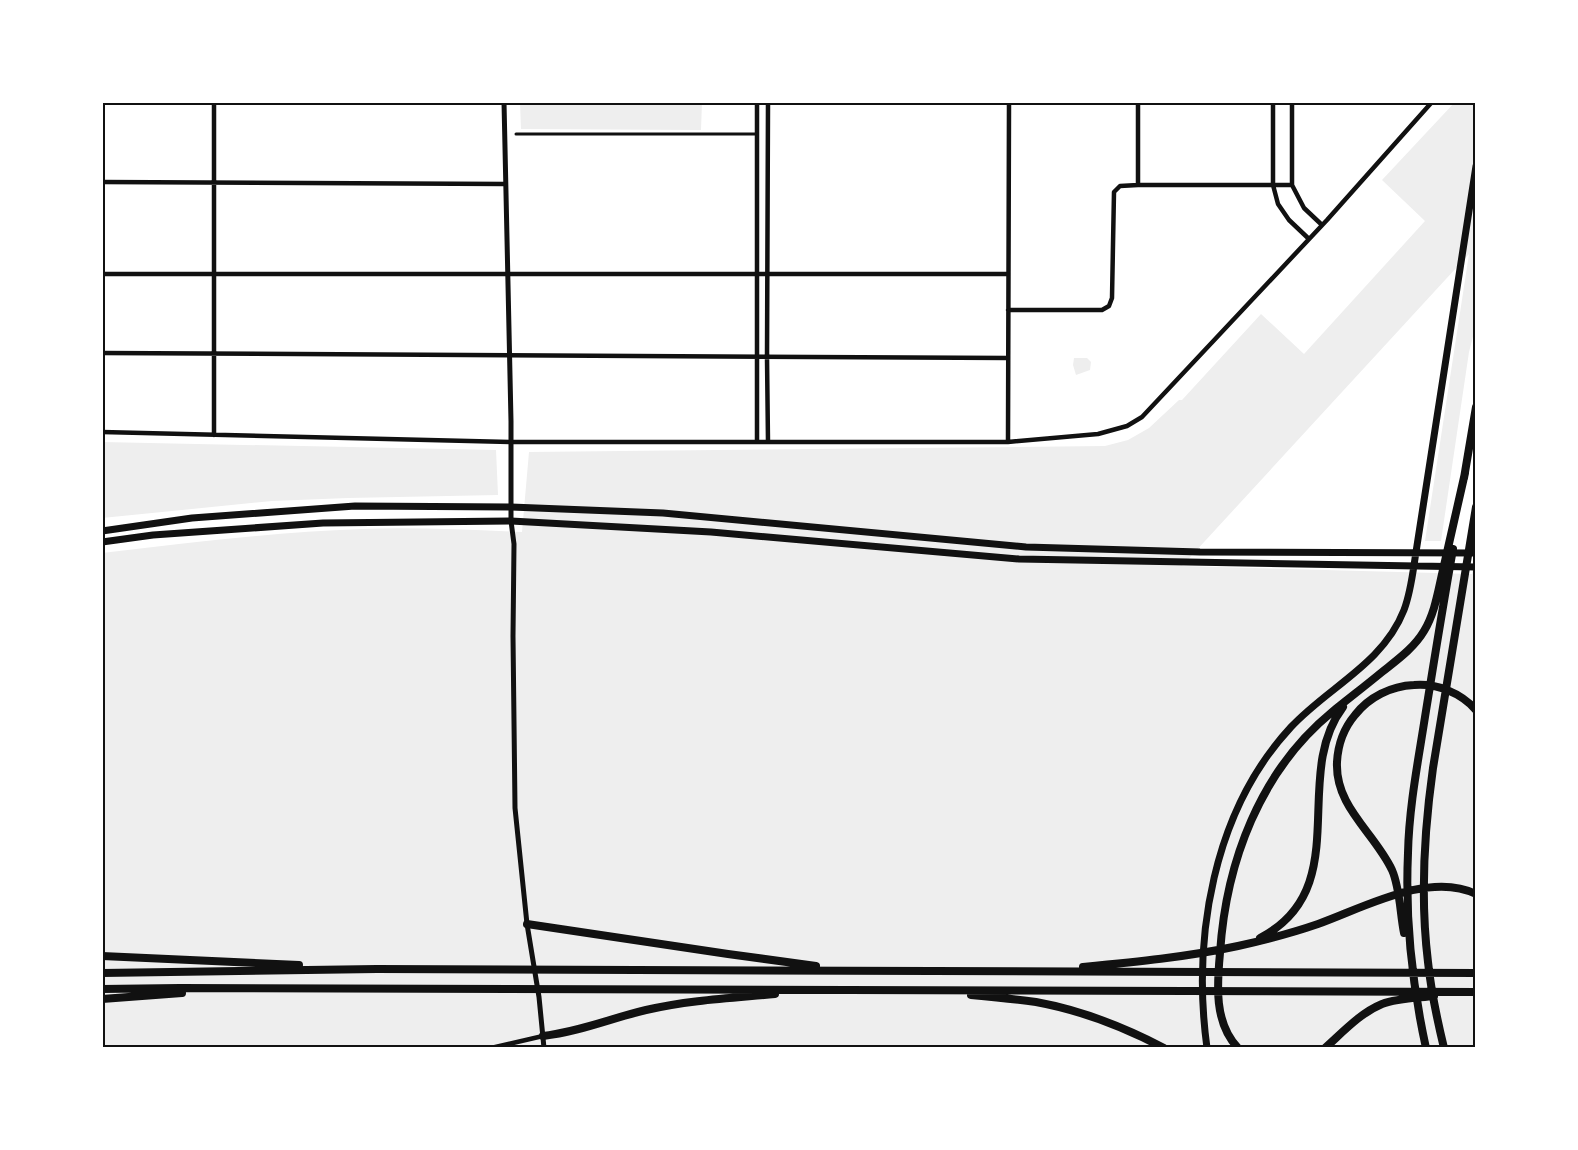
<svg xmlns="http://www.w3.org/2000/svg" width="1578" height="1150" font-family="Raleway,sans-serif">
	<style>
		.green { fill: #eee }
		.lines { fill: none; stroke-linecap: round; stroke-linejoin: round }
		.pedestrian { stroke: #111; stroke-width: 3 }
		.minor { stroke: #111; stroke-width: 4.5 }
		.tertiary { stroke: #111; stroke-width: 5 }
		.primary { stroke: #111; stroke-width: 7 }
		.motorway { stroke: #111; stroke-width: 8 }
		.neatline { fill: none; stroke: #111; stroke-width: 2 }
	</style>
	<rect width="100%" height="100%" fill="#fff"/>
	<path class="green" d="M520,102H702L701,130L521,129Z
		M1455,102H1476V325L1469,352L1441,541H1425L1469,254L1182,566L1472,574L1476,552V1048H102V553C188,543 275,532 362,529C415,527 469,530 522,532L529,452L1105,446L1128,440L1149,428L1179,400H1182L1261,314L1304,354L1425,221L1382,180Z
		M1074,358H1087L1091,362L1090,370L1076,375L1073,365Z
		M102,442L496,450L498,495L348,498L272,501L102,518Z"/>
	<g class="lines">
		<path class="pedestrian" d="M516,134H757"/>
		<path class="minor" d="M768,102L767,358L768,442
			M1273,102V185L1278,204L1289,220L1309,239
			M1292,102V185L1304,208L1322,225
			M102,182L505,184
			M1138,185V102
			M102,274H1008
			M1008,310H1102L1109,306L1112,298L1114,192L1120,186L1138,185H1292
			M102,353L1008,358
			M102,432L511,442H1008L1098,434L1127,426L1142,417L1327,220L1432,102
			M214,435V102
			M757,442V102
			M1008,442L1009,102
			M491,1048L543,1036"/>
		<path class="tertiary" d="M504,102L511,421V521L514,544L513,636L515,808L527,924L539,997L544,1048"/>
		<path class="primary" d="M102,531L192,518L355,506L511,507L663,513L1026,547L1200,552L1476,553
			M102,542L153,535L323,523L511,521L711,532L1019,559L1476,567
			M1207,1048C1192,938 1213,811 1291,727C1328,687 1383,664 1404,610C1411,592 1413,571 1416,552L1476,166"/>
		<path class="motorway" d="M1464,478L1476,407
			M527,924L728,954L816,966
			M1404,933C1400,913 1400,888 1392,870C1374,832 1335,807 1337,762C1338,744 1344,728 1355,715C1369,697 1391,686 1414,685C1437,683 1461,693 1476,710
			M1260,938C1356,888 1290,777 1343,707
			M102,956L299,965
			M1083,967C1135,962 1187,957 1238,946C1265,940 1292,933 1318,924C1363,908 1429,871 1476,894
			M102,973L377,969L1476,973
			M102,989L180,988L1476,992
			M971,995C993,997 1014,999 1036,1002C1080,1010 1124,1027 1164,1048
			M102,999L182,993
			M543,1036C579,1032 612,1018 646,1010C689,1000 732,998 775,994
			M1238,1048C1214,1023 1217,985 1220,953C1226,862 1260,771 1332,712C1348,699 1365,686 1382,672C1397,660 1414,648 1424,631C1435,613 1438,591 1443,570C1450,538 1458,505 1465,473
			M1325,1048C1342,1033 1360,1013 1382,1004C1398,998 1417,998 1434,996
			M1426,1048C1412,984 1405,919 1408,853C1409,807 1418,762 1425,717C1434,661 1443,605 1453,549
			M1444,1048C1437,1019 1431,991 1428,962C1420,897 1424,832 1433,768L1476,507"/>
	</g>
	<rect width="1578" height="1150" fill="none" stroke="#ffffff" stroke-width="207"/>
	<rect x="104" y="104" width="1370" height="942" class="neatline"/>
</svg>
